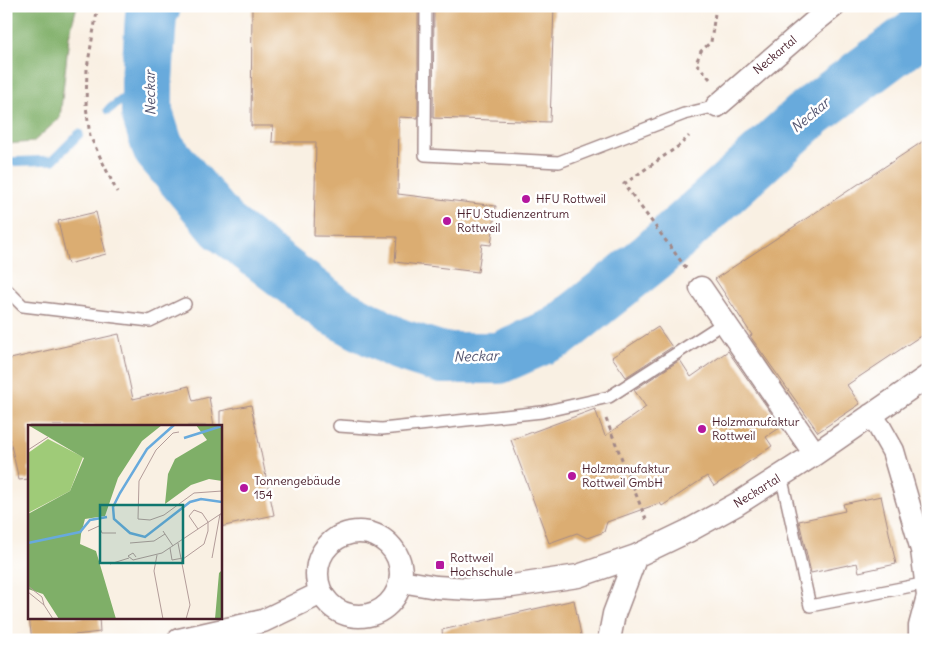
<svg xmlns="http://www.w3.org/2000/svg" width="934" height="646" font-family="Delius,sans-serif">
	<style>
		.forest { fill: #7faf68; stroke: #64674a }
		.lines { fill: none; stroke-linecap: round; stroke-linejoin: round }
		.stream { stroke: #68aadc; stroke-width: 9 }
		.river { stroke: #68aadc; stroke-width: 52 }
		.building { fill: #dbad72 }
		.service-casing { stroke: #a28887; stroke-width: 14 }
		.minor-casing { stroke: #a28887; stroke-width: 25 }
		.path { stroke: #a28887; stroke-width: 3; stroke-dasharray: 4 4; stroke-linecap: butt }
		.service { stroke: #fff; stroke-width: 11 }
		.minor { stroke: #fff; stroke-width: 22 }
		.poi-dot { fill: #b5179e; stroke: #fff; stroke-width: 2 }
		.labels { text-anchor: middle; stroke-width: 5; stroke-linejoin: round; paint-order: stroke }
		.street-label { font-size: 12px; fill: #4a1f2b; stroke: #fff }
		.poi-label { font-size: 12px; fill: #4a1f2b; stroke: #fff; text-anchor: start }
		.water-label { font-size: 14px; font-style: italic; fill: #565772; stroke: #fff }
		.inset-river { fill: none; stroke: #68aadc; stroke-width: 2.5 }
		.inset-road { fill: none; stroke: #b39c99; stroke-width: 1 }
		.view { fill: #0f766e; fill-opacity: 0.15; stroke: #0f766e; stroke-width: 2.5 }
		.inset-edge { fill: none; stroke: #4a1f2b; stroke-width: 2.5 }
	</style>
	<rect width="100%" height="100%" fill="#fff"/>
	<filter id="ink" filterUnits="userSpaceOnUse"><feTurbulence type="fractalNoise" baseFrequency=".02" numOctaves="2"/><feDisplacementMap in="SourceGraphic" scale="10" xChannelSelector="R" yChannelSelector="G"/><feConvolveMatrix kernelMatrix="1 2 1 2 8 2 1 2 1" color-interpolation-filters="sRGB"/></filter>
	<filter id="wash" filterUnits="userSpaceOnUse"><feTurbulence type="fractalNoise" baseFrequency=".0096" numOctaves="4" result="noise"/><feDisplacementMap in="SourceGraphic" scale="20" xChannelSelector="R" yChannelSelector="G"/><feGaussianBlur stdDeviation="1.12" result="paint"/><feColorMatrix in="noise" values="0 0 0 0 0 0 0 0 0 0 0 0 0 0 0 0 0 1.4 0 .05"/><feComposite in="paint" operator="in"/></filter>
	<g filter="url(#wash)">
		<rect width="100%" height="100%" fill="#f9f0e3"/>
		<path class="forest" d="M6,6H77L69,36L60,118L33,142L6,144Z"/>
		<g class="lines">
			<path class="stream" d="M108,110L147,81
				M6,162L53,160L79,134"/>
			<path class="river" d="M155,6L151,15L147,81V113L158,148L223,226L333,310L398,344L442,358H499L558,332L652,257L810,113L928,25"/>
		</g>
		<g id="blocks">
			<path class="building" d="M252,6H418V118L399,117L398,194L496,206L491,245L482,244L478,272L395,262L397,237L314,236L316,142H272L273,126H251Z
				M434,6H554L550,122L433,118Z
				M928,138V331L847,385L860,404L818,432L750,336L752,335L715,279Z
				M96,212L106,254L68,264L58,221Z
				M658,327L672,347L626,377L612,357Z
				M119,334L133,399L189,386L193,401L209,397L214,426H29V479L19,480L6,423V360Z
				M728,351L781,427L766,437L772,446L714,486L707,476L662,506L660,503L607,522L604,532L587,538L577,533L549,543L511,440L595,409L605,436L646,407L634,390L680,360L691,377Z
				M251,405L274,515L220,527V411Z
				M881,496L896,564L859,572L857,563L811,573L799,521L845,511L843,504Z
				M574,600L582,640H443L442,630Z
				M29,617H99L100,632L32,640Z"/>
		</g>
	</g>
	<g filter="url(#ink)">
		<use href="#blocks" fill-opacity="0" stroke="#a28887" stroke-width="1"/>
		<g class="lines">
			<defs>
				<path id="service" d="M426,6L425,155L559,162L684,114L717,106
					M6,289L23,306L150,321L185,304
					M339,426L382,429L542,412L609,397L725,322
					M781,475L810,606L927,583"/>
				<path id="minor" d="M717,106L813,23L834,6
					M701,288L815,454
					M871,415L880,428L893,451L922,550L928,596L920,626V640
					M317 574a42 42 0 1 1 84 0a42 42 0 1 1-84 0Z
					M401,581L436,587L471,589L512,586L578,576L636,556L688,531L737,504L815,454L928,376
					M179,640L263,621L321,593
					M609,640L614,614L636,556"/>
			</defs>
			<use href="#service" class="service-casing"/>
			<use href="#minor" class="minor-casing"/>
			<path class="path" d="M98,6L87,68L86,106L90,136L117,192
				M710,79L696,63L701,51L711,42L716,6
				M686,268L624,184L680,145L689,136
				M606,419L647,522"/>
			<use href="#service" class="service"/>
			<use href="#minor" class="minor"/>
		</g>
	</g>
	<g class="poi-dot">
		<circle cx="526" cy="199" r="5"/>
		<circle cx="447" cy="221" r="5"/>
		<circle cx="702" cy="429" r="5"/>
		<circle cx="572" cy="476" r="5"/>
		<circle cx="244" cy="488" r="5"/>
		<rect x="435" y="560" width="10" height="10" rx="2.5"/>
	</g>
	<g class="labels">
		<g class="street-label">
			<text transform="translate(775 55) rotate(-40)" y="4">Neckartal</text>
			<text transform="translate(757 491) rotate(-32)" y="4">Neckartal</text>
		</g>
		<g class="poi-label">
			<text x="536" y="203">HFU Rottweil</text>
			<text x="457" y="218">HFU Studienzentrum<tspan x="457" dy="14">Rottweil</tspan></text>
			<text x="712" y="426">Holzmanufaktur<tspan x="712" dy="14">Rottweil</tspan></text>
			<text x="582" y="473">Holzmanufaktur<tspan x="582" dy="14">Rottweil GmbH</tspan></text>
			<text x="254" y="485">Tonnengebäude<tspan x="254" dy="14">154</tspan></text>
			<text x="450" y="562">Rottweil<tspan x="450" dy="14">Hochschule</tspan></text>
		</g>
		<g class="water-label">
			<text transform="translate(150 93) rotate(-91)" y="5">Neckar</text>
			<text transform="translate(810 115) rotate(-40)" y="5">Neckar</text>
			<text transform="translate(476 356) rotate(-2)" y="5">Neckar</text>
		</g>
	</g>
	<g transform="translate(28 425)">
		<rect width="194" height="194" fill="#f9f0e3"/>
		<path d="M20,14L55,32L42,66L0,88V28Z" fill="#9fcb78"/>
		<path d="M0,0H134L114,16L90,53L77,91L57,94L53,109L52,119L68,126L88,194H31L15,169L0,164V89L42,66L56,33ZM168,0H194V56L181,54L163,60L137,79L140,49L147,34L179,15ZM194,145V194H187L191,148Z" fill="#7faf68"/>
		<path class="inset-river" d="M146,0L119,24L92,68L85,82L86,94L102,108L117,112L162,77L173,74L194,77M156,13L194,1M0,118L52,107L62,95L79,92"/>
		<path class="inset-road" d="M151,7L145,8L128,25L111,56L110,94L122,95L136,90L166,68L194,66M0,25L20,12M60,106L71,101L74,108H88M135,106L145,121M102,118L126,116L137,109M150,118L162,180L158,194M142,123L144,135L155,133M129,130L126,146L135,194M108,132L105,128L100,131L105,135L134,128L194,88M184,133L192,89M155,134L176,119L180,106V97L174,88L166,85L161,91L170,104M82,139L101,133M0,161L14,172L16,180M0,167L16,180L25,194"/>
		<path class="view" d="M72,80H155V138H72Z"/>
		<rect width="194" height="194" class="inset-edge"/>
	</g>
	<rect width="934" height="646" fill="none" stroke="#fff" stroke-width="25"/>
</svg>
